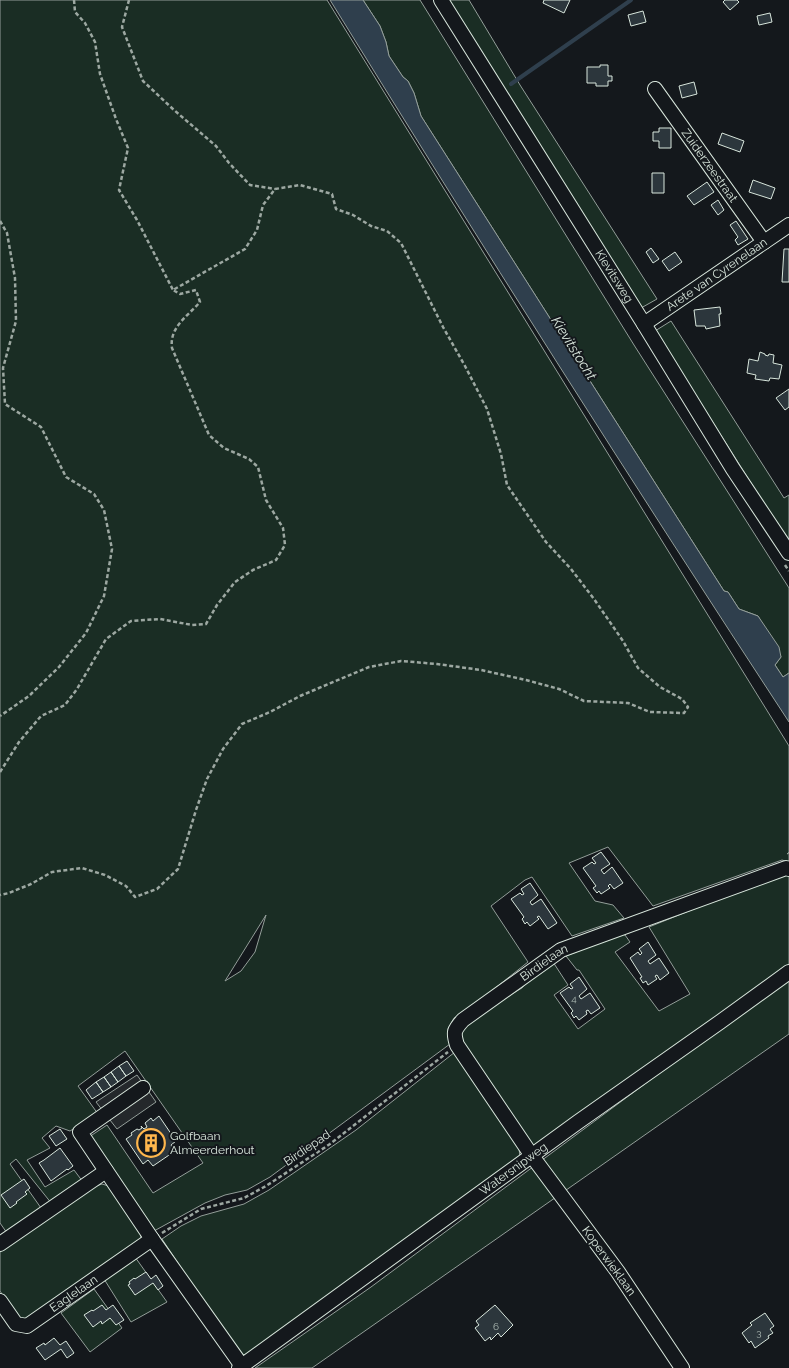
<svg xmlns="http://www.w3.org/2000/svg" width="789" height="1368" font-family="Raleway,sans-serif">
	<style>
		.green { fill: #1a2d24; stroke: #939e99; fill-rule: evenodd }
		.parking { fill: #24282b; stroke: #939e99 }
		.water { fill: #2f3f4d; stroke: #939e99 }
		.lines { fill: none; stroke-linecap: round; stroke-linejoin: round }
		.stream { stroke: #2f3f4d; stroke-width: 4 }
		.building { fill: #2c363c; stroke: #d8e6dc }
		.minor-casing { stroke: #d8e6dc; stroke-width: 16 }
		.path { stroke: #9da8a2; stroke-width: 2.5; stroke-dasharray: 4 2.5; stroke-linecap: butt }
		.minor { stroke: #14181c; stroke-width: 14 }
		.labels { text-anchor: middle; stroke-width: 4; stroke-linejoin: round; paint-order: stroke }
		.number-label { font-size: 10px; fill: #adbab4 }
		.street-label { font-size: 12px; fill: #d8e6dc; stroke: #14181c }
		.poi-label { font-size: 12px; fill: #d8e6dc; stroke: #14181c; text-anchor: start }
		.water-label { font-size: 14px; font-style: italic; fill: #d8e6dc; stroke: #14181c }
	</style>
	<rect width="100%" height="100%" fill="#14181c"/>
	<path class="green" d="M0,0H327L789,746V852L787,854L789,853V862L782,860L653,906L608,847L569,863L595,901L613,905L624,918L572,936L532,877L525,880L491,906L528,962L484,997L454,1018L448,1029L450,1044L270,1177L247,1190L225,1195L205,1203L154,1231L138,1206L89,1137L107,1125L153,1193L203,1163L125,1051L78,1086L98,1114L70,1131L56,1126L42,1138L50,1148L27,1160L45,1187L74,1170L83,1182L52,1204L16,1159L10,1164L41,1208L7,1233L0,1223ZM266,915L255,952L241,971L225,981Z
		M363,0H420L634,345L789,588V673L783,677L775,665L781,657L758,616L739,609L728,592L724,591L421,116L414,93L408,81L403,77L389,56L386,42L380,26Z
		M447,0H469L520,85L657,299L641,308Z
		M671,321L784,498L789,495V543L655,331Z
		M789,873V964L536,1147L528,1142L459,1039L461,1030L498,1002L522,988L529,980L553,962L568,985L554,995L578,1029L605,1009L579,970H577L566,956L622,934L625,935L630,942L615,952L659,1011L690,994L649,927L731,894Z
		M789,977V1034L312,1368H255L371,1287Z
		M455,1052L519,1147L520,1159L254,1352L243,1355L237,1352L162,1239L181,1226L201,1216L244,1204L269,1190L356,1130Z
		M102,1184L112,1187L140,1229L141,1238L137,1245L24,1320L17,1317L0,1291V1252L91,1188Z
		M135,1257L167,1302L131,1322L104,1279Z
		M94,1289L122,1328L90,1352L61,1313Z"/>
	<path class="parking" d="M137,1075L156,1102L117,1129L96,1102Z"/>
	<path class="water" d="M330,0H363L380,26L386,42L389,56L403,77L408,81L414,93L421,116L724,591L728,592L739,609L758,616L779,647L781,657L775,665L783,677L789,673V722C633,484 480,243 330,0Z"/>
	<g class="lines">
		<path class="stream" d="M511,84L631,0"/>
	</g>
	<path class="building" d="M544,0H570L564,13L543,3Z
		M725,0H737L739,2L730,10L723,2Z
		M643,11L646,22L631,26L628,15Z
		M770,13L772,22L759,25L757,16Z
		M600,65H608V76H612V81H608V86H596V83H587V67H600Z
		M694,82L697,94L682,98L679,86Z
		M659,128H671V148H659V141H653V132H659Z
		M722,133L744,141L740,152L718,144Z
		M652,173H664V193H652Z
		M753,180L775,188L771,199L749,192Z
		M707,182L714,192L694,205L687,196Z
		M718,200L724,210L718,215L711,205Z
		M736,221L748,239L738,245L735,240L738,237L730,225Z
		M651,248L659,259L653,263L646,252Z
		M784,249H789V282H782Z
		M675,252L682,262L669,271L662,261Z
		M720,307L721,314H719L720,326L706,329L705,326H696L694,310Z
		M760,352L765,354V355L768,356L769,354L774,355L773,363L782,365L779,379L770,378L769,381L755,379L756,375L747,373L749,359L758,361Z
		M789,389V407L785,410L776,398Z
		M601,852L610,864L601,870L604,874L612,867L623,883L614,889L610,884L608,886L610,888L601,894L599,891L597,893L593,888L596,886L583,868L592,862L594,864L596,863L592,858Z
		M530,883L538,895L530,902L532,905L541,899L557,923L548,929L539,916L537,917L539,919L530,926L527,922L525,924L522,919L524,917L511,899L520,893L522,895L524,894L521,889Z
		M648,942L656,955L648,961L650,964L659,958L669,973L660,980L657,975L655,976L657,979L648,985L646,981L643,983L640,978L642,977L630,958L638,952L640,955L642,953L639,949Z
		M579,977L587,989L579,996L581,999L590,993L600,1008L591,1014L588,1010L586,1011L587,1014L579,1020L576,1016L574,1018L571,1013L573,1011L560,993L569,987L571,989L573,988L570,984Z
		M127,1061L134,1071L126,1076L119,1066Z
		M119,1066L126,1076L118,1082L111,1072Z
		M111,1072L118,1082L111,1087L104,1077Z
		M104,1077L111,1087L103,1092L96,1082Z
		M96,1082L103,1092L92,1099L86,1090Z
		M159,1116L176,1141L171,1145L175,1151L153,1166L148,1160L143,1164L126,1139L132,1135L131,1133L137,1129L139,1130L142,1128L141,1126L144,1129L147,1127L145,1123L151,1118L153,1121Z
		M60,1129L67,1139L56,1146L49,1136Z
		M60,1148L73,1166L68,1170L67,1169L51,1181L39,1163L44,1160Z
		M24,1179L30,1188L25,1192L27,1194L16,1202L17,1203L10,1208L1,1195Z
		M146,1272L151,1279L156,1275L163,1286L158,1290L153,1283L135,1295L128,1285L130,1284L129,1282L134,1278L135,1279Z
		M102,1305L106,1310L113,1305L124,1320L116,1325L110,1318L102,1324L101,1321L93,1327L84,1315L92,1310L93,1311Z
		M495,1305L513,1325L501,1337L498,1333L491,1340L490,1337L485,1341L475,1328L479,1325L476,1321Z
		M765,1313L774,1326L770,1329L773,1333L768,1336L769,1338L755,1348L751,1341L749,1343L742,1333L752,1325L750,1323Z
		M54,1338L60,1345L66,1341L74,1353L67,1358L61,1349L45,1360L36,1348L44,1343L45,1345Z"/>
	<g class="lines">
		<defs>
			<g id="minor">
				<path id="s1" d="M441,0L644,324L733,469L789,553"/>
				<path id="s2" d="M655,89L764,242"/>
				<path id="s3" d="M644,324L789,225"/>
				<path d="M143,1088L80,1132L152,1239L242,1366"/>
				<path d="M0,1244L106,1171"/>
				<path id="s4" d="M0,1301L16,1324L27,1326L152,1239"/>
				<path id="s5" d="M239,1368L578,1122L720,1022L789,972"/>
				<path id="s6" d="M682,1368L618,1272L532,1156L457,1045C453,1032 454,1030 463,1020L561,950L786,868L789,869"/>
			</g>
		</defs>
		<use href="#minor" class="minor-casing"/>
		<path class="path" d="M74,0L75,12L85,23L95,42L100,74L116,119L128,148L119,190L137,220L173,290
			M129,0L122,27L143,81L174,110L216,146L229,163L250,185L275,189
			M0,221L7,233L15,278L16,321L3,368L5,404L41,427L66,477L94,494L104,510L112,549L104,596L86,633L59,667L29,696L0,716
			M785,565L789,571
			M0,772L19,742L41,716L65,705L77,689L106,639L131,621L160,619L192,625L206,624L217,605L235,582L253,570L276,560L285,545L283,528L266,500L258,467L249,459L224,448L209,435L172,348C169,327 188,316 200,302L196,290L180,294L173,290L245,249L257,230L263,205L275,189L300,185L332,194L336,209L353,215L371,226L387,231L401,243L443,327L465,366L487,409L501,454L507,485L546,542L571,569L594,599L623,641L638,668L660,687L682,699L688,707L684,713L650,712L628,703L584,701L559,689L526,680L481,670L437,664L401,661L369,667L300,696L270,712L242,724L223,749L207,779L196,810L178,869L157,889L135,897L126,886L105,875L82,868L52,872L31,884L9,893L0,895
			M162,1233L201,1209L244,1198L266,1186L330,1144L448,1052"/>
		<use href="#minor" class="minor"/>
	</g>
	<defs>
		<symbol id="building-ring" viewBox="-11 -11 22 22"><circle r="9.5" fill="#14181c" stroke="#ffb74d" stroke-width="1.5"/><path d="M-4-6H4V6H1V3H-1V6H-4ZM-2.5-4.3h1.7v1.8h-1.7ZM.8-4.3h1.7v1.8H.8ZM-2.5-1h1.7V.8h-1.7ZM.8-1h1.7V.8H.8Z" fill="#ffb74d"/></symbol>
	</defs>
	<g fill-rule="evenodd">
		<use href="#building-ring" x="135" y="1127" width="32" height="32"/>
	</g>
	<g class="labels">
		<g class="number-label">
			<text x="574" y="1002">4</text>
			<text x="496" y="1330">6</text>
			<text x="759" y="1336">3</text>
		</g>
		<g class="street-label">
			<text dy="4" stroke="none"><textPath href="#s2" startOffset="94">Zuiderzeestraat</textPath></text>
			<text dy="4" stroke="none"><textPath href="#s3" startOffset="88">Arete van Cyrenelaan</textPath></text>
			<text dy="4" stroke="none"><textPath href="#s1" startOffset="326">Kievitsweg</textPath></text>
			<text dy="4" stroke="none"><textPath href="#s6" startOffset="521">Birdielaan</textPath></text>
			<text transform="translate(307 1148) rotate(-34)" y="4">Birdiepad</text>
			<text dy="4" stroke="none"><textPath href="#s5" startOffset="339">Watersnipweg</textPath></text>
			<text transform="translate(609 1261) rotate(54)" y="4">Koperwieklaan</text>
			<text dy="4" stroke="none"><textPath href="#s4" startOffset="96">Eaglelaan</textPath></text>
		</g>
		<g class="poi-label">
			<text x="170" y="1140">Golfbaan<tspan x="170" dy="14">Almeerderhout</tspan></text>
		</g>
		<g class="water-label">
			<text transform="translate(574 348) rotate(58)" y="5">Kievitstocht</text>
		</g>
	</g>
</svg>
